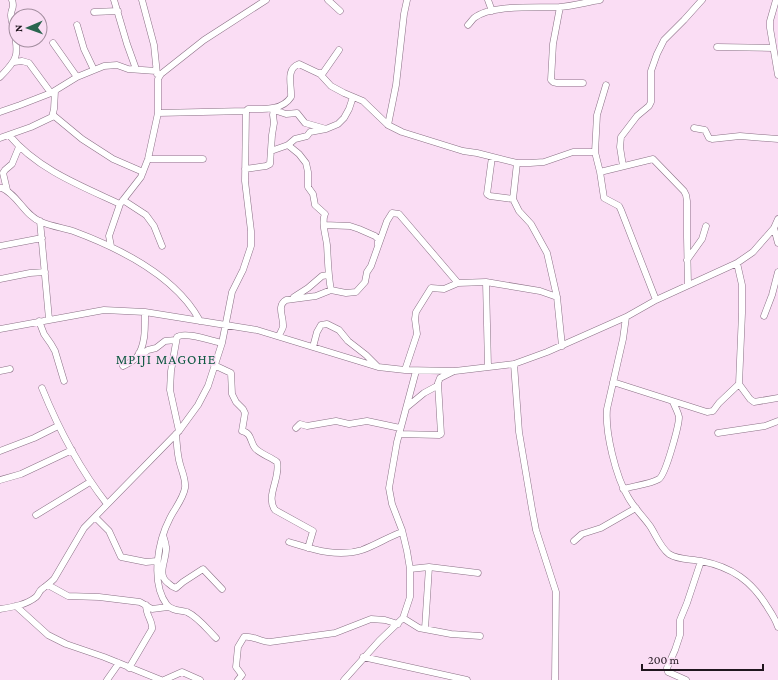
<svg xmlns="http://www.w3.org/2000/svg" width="778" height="680" font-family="'Crimson Pro',serif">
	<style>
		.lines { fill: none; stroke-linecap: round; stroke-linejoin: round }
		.minor-casing { stroke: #8a7085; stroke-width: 7 }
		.minor { stroke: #fff; stroke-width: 6 }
		.labels { text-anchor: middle; stroke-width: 3; stroke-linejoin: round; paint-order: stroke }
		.quarter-label { font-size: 14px; letter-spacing: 1px; fill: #0f5942; stroke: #faddf4 }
	</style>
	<rect width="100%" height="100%" fill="#faddf4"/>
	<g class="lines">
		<defs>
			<path id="minor" d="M114,0L127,44L136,69
				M142,0L154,45L157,74
				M328,0L340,11
				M488,0L492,11
				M776,0L770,21V28L778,75
				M560,7L553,44L551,80L553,82L557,83H583
				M94,12L118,11
				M77,25L84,49L94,70
				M468,25C470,23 472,20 474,18C491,4 538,8 560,7C573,6 587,2 600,0
				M53,43L77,77
				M717,47L773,48
				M14,62L22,61L29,63L51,93
				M320,74L331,86L344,93L363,101L388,125L402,132L463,151L477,153L517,163H530L544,162L573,152H595L600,172L604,198L619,206L621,210L656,300
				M0,77C18,59 19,55 14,30C13,25 11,20 11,15C11,8 15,8 12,0
				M274,110L286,114L297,113L305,123L326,129
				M0,112L20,105L51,93L77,77L104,66L117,65L128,69L156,71
				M158,113L246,111
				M53,115L82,139L113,159L143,172
				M388,125L396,85L404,14L407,0
				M694,128L705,130L709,138L712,139L740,136L778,139
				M9,135C37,169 81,186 120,204
				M0,138L31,127L52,117L54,109L55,91
				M288,145L299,154L306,163L308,172V187L313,194L315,205L325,214C321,222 326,236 327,245C328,260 328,275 331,290
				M271,151L288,145L295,139L307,136L310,132L326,129L338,124L344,118L349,109L353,97
				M595,152L597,115L606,85
				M492,157L487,194L490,196L513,199
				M148,159H203
				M517,163L513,199L519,211L531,224L547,253L557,297L562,346
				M623,166L620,147L621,137L637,116L649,106L651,102V71L657,54L664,40L684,20L702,0
				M245,169L266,166L270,164L272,135L274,123L273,115L274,108
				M600,172L653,159L684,191L686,195L687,201V237L688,285
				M0,188H2C18,195 24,215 41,222C51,226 63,228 73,231C119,248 176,276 200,321
				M7,190L3,173L5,170L12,164L19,147
				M123,200L146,215L154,226L162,246
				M40,221L49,319
				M324,225L350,226L359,229L375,236L378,239V245
				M774,228L778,243
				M0,246L42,238
				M111,246L109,236L120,204L141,177L148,159L158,113V79L161,74L204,40L266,0
				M687,260L702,239L706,226
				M0,279L30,273L45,272
				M486,282L488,367
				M294,297L308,288L322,276L328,275
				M764,316L772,295L778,272
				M626,317L623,339L607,409C605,433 616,477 628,497C634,508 643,516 650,526C656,535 660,547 669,554C678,560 691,559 701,561C732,567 752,581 768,608C772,614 776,620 778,627
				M39,321L44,334L51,344L55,351L64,381
				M0,329L104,310L145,312L257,330L378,367L405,370L455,371L514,364L547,352L626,317L656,300L737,263L753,252L774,228L778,219
				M279,336C280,333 282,330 283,327C284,317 276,306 286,300L316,296L331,290L346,293L356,292L365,282L367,272L371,266L387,221L392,213L399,214L458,283
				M313,347L317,332L321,325L327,324L339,330L348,341L366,355L377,366
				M139,353H144L148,350L156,348L165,341L176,340
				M514,364L519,432L532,509L536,530L556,592L555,680
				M214,365L231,373L232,394L236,402L243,409L245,413L242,431C252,433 250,442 255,448C260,454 271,457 277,462C281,478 265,496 275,510L313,531L308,548
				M123,366C127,364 132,362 136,358C146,346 145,327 145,312
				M405,370L417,334L415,319L416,312L431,288L444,289L458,283L486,282L540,291L557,297
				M0,371L10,369
				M613,382L707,412L713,411L719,403L739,384L742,313V285L737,263
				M739,384L750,399L754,402L778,398
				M42,388C59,430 79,468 107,504
				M407,407L424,393L437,386
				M296,428L300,424L307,426L336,421L349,424L367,421L400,428
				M179,431L170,390L171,371L177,337C185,331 212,341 222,343
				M718,433L765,426L778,421
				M176,434C177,444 177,454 180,464C182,472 186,479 185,488C183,499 175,508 170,518C158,541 150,582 167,605C172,611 180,610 187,612C198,617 208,630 216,638
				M399,434L439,435L441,434L438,383L440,378L454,371
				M0,451L34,438L58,426
				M0,480L21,474L72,450
				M623,489C633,486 651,484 659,479C666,474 679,425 679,417C678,412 675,407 673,402
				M36,515L90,482
				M95,517L109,531L121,557L146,562L157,561
				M163,535C164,539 166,543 166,547C167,560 156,574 168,583C171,586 172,587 176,588L183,582L203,569L222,589
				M574,541L582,534L601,528L636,508
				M289,542C312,549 337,558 362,550C376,545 388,537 402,532
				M410,569L429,567L478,573
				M48,585L68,596L99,597L140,602L152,609L168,607
				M16,606L48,635L66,644L104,657L161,680
				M0,609C13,607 26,605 36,597C39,594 39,591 42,589C46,586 50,583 54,579L84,528L179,431L198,405L208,386L222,343L232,292L243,270L251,246V231L245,181L246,111L248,109C263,109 282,111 291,97C292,86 285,69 299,64L318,73H323L339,50
				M403,618L419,628L451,634L480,636
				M425,629L429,567
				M363,657L467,680
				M129,668L152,629C153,621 146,616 146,605
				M107,680L119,663
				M164,680L182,672L200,680
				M238,680L242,675L236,667L238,647L244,637C252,635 261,642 270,642L335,633L371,619L385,620L398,624
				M344,680L379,641L403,618L410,597V569L407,551L402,530L392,504L389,488L397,442L416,371
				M686,680L668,672L667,668L675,650L680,635V620L687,603L701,561"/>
		</defs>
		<use href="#minor" class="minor-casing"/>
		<use href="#minor" class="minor"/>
	</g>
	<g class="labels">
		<g class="quarter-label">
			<text x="166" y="364">MPIJI MAGOHE</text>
		</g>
	</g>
	<g transform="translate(28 28) rotate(268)"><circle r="19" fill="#faddf4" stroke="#a28d9e"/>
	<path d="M0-3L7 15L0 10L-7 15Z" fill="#2a654f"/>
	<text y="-6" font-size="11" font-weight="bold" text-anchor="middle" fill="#1f151d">N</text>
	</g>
	<path d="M642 664v6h121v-6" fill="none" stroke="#1f151d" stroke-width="2"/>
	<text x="648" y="664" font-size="12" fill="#1f151d" stroke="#faddf4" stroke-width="3" paint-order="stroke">200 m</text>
</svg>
